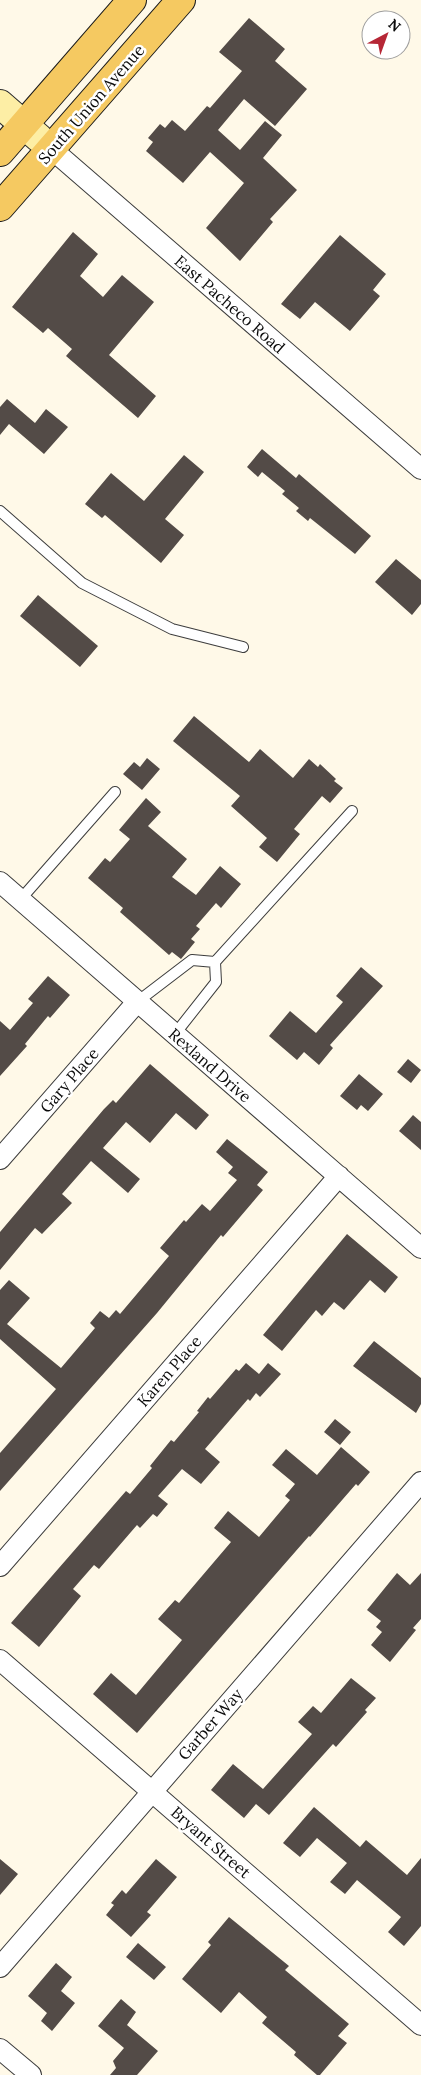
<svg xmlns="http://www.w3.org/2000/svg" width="421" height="2075" font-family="Lora,serif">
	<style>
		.building { fill: #534b47 }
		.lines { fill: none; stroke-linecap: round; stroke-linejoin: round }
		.lane-casing { stroke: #3d3d3d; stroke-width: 12 }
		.street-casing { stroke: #3d3d3d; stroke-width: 22 }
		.secondary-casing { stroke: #2c2c2c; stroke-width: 30 }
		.primary-casing { stroke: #1b1b1b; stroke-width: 30 }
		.lane { stroke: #fff; stroke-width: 10 }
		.street { stroke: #fff; stroke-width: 20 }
		.secondary { stroke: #fdeea5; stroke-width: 28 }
		.primary { stroke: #f5c961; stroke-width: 28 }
		.labels { text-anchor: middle; stroke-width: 5; stroke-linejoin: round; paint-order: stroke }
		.street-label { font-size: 16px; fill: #0a0a0a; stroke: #fff }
	</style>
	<rect width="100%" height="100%" fill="#fff9e8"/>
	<path class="building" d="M249,18L285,49L275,61L307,89L275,126L244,99L218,130L240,150L265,121L282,135L263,158L297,190L270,219L273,222L240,261L206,228L244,183L210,152L183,183L146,151L153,142L148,138L160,124L165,128L172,120L185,131L207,106L210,108L242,71L219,52Z
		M73,232L98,254L80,276L103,297L122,275L154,302L109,355L156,396L138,418L66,356L72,349L48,328L43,333L12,307Z
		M340,235L386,274L373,290L380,296L350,331L315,302L300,319L281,304Z
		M7,399L35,423L46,409L68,427L44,454L9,424L0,435V407Z
		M262,449L296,478L299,474L371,536L355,554L310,518L308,521L296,511L299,508L282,494L285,491L262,472L258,477L247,467Z
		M184,455L204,472L165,519L184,535L161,563L105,515L102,518L85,504L111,473L144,501Z
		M396,559L421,580V604L412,615L375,582Z
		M38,595L98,646L80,667L20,616Z
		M194,716L249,762L260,749L293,778L309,759L318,767L320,764L336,779L334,781L343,788L330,803L322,796L294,829L300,834L277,862L259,847L267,838L231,806L240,796L173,741Z
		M147,758L160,769L142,790L123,774L134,762L140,767Z
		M146,798L161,812L148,826L187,859L172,877L196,895L220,866L241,884L221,908L216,903L196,926L200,929L191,939L195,942L181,959L172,952L169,955L120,912L123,908L88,878L105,858L110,862L130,839L119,830Z
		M361,967L383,986L330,1045L333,1048L319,1065L304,1052L297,1060L269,1036L290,1011L316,1033L343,1002L336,996Z
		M48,976L70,995L50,1018L48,1016L25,1044L27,1046L0,1076V1021L10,1030L33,1003L28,999Z
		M408,1059L421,1070L411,1083L397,1072Z
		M150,1064L209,1115L196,1130L176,1113L150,1143L126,1122L103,1148L140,1179L128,1193L91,1161L62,1194L72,1203L42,1234L35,1228L0,1270V1232L104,1109L113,1100L116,1103Z
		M359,1074L383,1094L368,1111L361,1105L357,1110L340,1096Z
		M413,1115L421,1122V1150L399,1131Z
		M227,1139L268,1172L257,1185L263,1190L223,1237L221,1235L157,1313L0,1491V1453L56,1389L0,1339V1290L9,1280L30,1298L7,1324L61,1368L95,1328L90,1323L100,1311L109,1318L116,1310L120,1314L169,1256L160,1248L184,1220L186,1222L202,1204L210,1211L237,1180L228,1173L233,1167L216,1152Z
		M347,1234L398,1277L385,1293L370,1280L344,1310L334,1302L322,1316L316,1310L282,1351L263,1335Z
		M374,1341L421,1378V1404L416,1413L353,1366Z
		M246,1363L259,1374L268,1363L281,1374L260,1397L256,1393L250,1401L248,1399L205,1449L220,1462L201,1484L182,1469L158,1496L168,1504L157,1517L153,1514L140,1528L137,1525L99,1569L94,1565L73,1589L81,1596L39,1647L11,1623L126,1491L130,1494L152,1468L150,1466L171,1440L174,1442L199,1412L197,1411L208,1397L210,1399L236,1369L239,1371Z
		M335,1419L351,1432L340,1445L324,1432Z
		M341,1447L370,1472L358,1486L356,1484L310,1537L309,1536L137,1733L93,1694L111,1673L136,1695L182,1640L158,1619L175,1600L179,1603L231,1542L214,1528L228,1511L259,1537L290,1500L285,1496L295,1484L272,1465L286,1449L317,1475Z
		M397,1573L410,1585L421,1573V1619L413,1628L416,1630L390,1662L371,1645L382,1632L376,1627L381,1621L367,1610Z
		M351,1678L376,1698L365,1710L367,1712L336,1747L333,1744L269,1815L256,1804L244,1818L211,1790L233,1764L263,1789L312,1734L298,1722L313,1706L321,1713Z
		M314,1807L360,1847L366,1840L407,1875L421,1858V1926L404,1946L388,1932L401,1917L357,1880L345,1894L330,1882L347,1863L317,1838L300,1857L283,1843Z
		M0,1859L18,1874L0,1895Z
		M156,1859L177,1877L147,1912L151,1915L131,1937L106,1915L114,1905L111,1903L122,1890L126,1894Z
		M229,1917L289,1966L285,1970L349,2024L338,2036L347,2043L320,2075H317L294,2055L296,2052L262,2023L267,2017L239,1992L221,2013L182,1979L211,1945L208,1942Z
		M138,1943L166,1967L154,1980L126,1957Z
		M56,1963L72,1977L61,1991L75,2003L52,2031L41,2021L47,2013L28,1996Z
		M121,1999L136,2012L127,2025L158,2051L137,2075H110L116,2068L113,2061L124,2048L98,2026Z"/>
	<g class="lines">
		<defs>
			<path id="lane" d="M0,511L82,583L172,629L243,647
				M20,900L115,792
				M137,1002L192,960L215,962
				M175,1034L216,982L215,962L352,811"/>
			<path id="street" d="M40,139L421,469
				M0,882L421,1248
				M0,1159L137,1002
				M0,1566L339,1176
				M0,1660L421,2025
				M0,1967L421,1482
				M0,2049L31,2075"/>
			<path id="secondary" d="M0,104L39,138"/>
			<path id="primary" d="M0,152L132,0
				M0,207L181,0"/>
		</defs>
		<use href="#lane" class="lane-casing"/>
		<use href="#street" class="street-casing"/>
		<use href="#secondary" class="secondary-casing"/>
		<use href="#primary" class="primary-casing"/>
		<use href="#lane" class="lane"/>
		<use href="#street" class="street"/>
		<use href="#secondary" class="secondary"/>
		<use href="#primary" class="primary"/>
	</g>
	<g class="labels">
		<g class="street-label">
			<text transform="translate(91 104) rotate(-49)" y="6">South Union Avenue</text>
			<text transform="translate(230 304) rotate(41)" y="6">East Pacheco Road</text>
			<text transform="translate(210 1065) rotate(41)" y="6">Rexland Drive</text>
			<text transform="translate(69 1080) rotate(-49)" y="6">Gary Place</text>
			<text transform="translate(169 1371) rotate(-49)" y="6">Karen Place</text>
			<text transform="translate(210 1724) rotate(-49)" y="6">Garber Way</text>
			<text transform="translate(211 1842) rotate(41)" y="6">Bryant Street</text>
		</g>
	</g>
	<g transform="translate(386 35) rotate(41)"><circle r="24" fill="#ffffff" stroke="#9d9d9d"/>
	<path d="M0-4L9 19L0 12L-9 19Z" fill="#b62736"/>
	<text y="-8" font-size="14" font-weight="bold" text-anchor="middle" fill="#0a0a0a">N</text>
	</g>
</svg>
